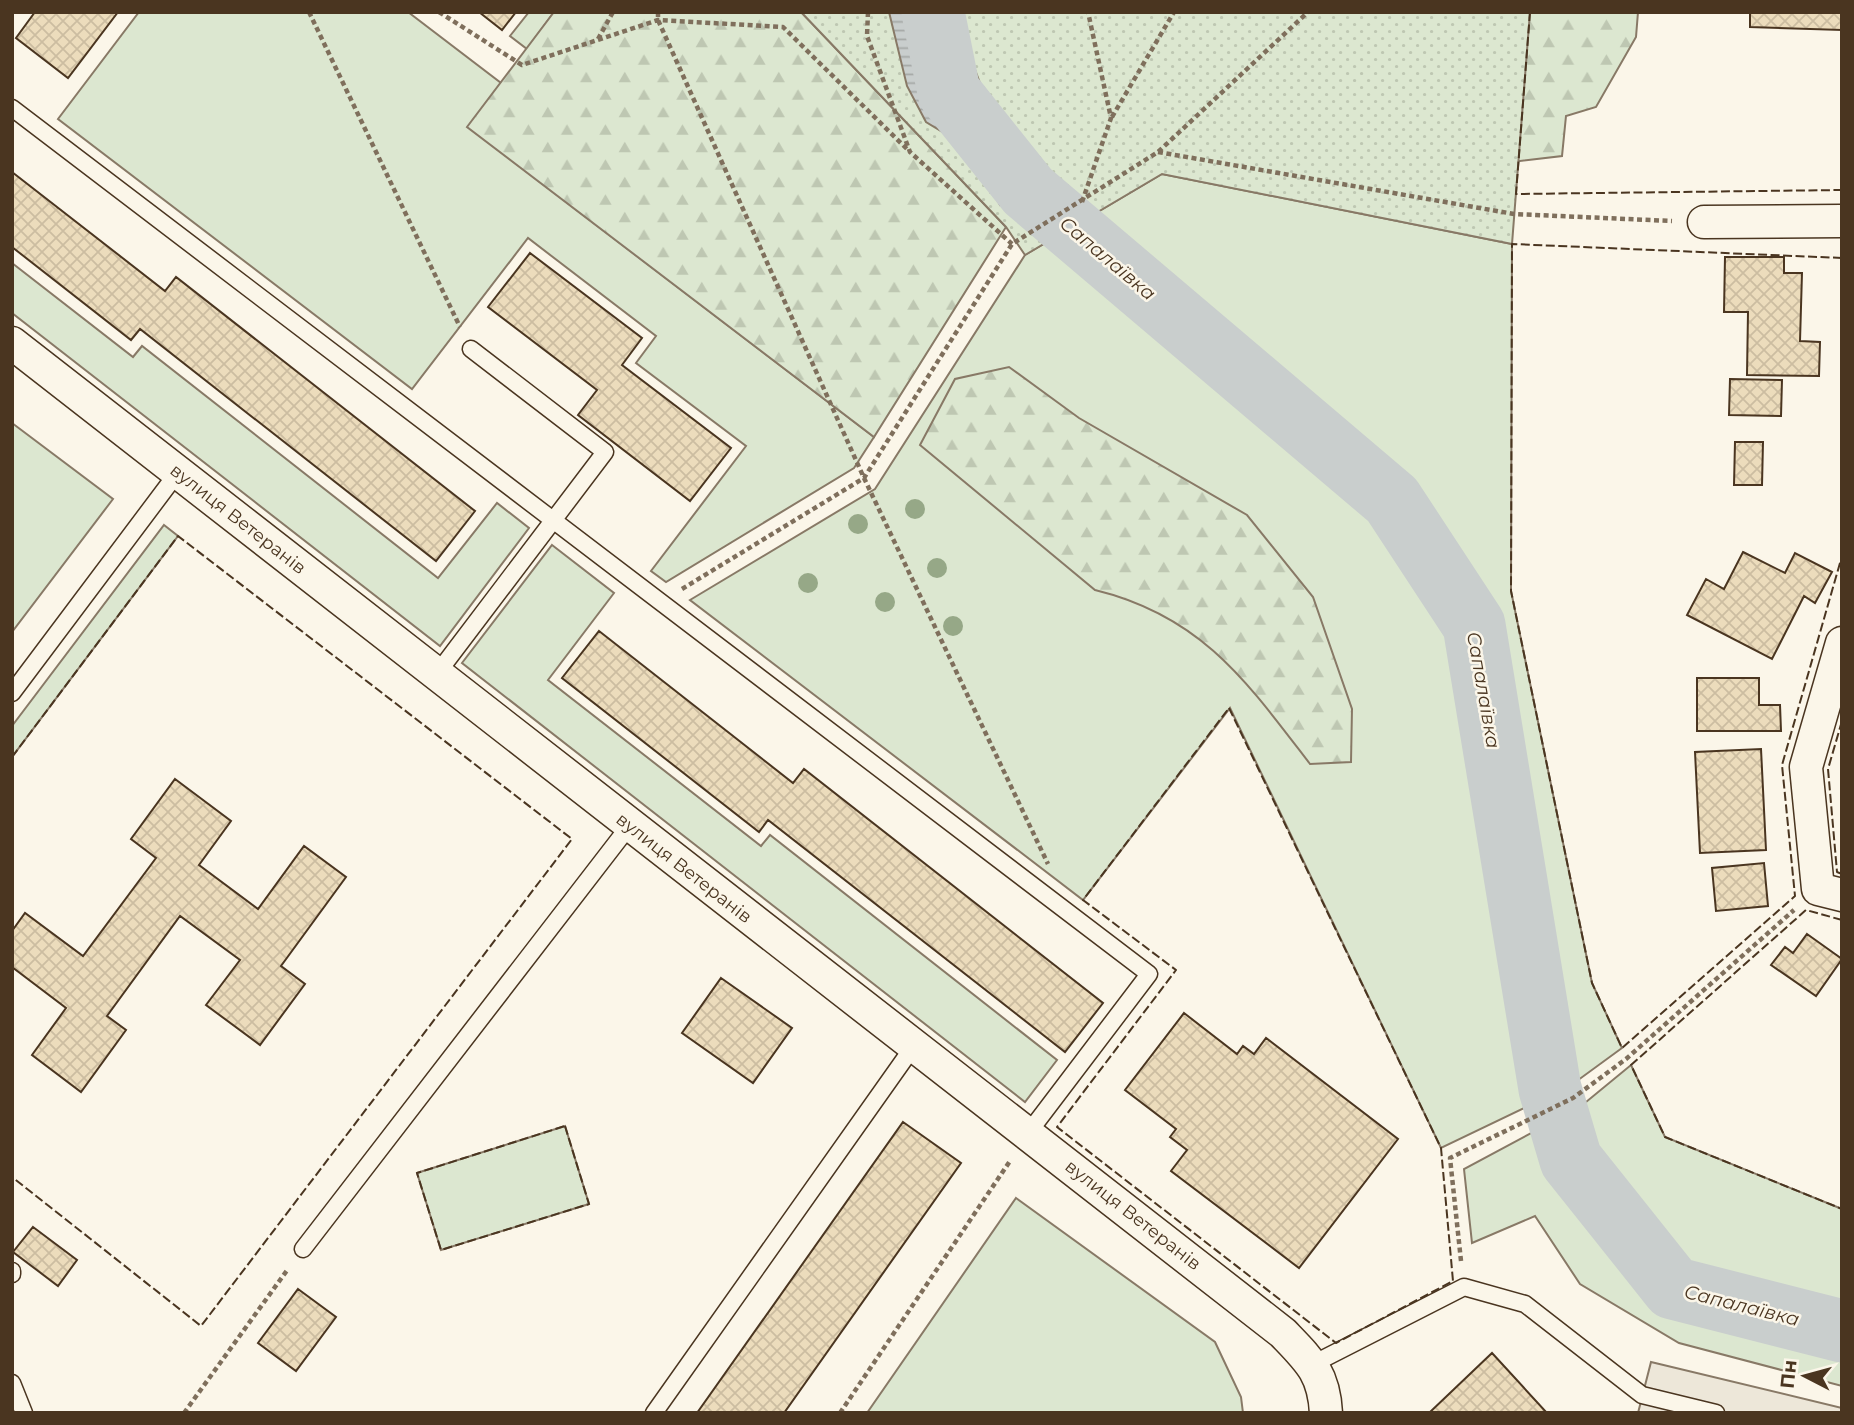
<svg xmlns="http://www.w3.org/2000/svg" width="1854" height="1425" font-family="Montserrat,sans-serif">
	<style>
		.green { fill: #dce7d0; stroke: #887966; stroke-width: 2 }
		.forest { fill: url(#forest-firs); stroke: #887966; stroke-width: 2 }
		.park { fill: url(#park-dots); stroke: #887966; stroke-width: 2 }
		.parking { fill: #ede7d9; stroke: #887966; stroke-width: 2 }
		.water { fill: url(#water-rules); stroke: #887966; stroke-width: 2 }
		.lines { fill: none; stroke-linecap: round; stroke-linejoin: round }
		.river { stroke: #c9cecd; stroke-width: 63 }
		.building { fill: url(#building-cross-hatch); stroke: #4a3520; stroke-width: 2 }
		.lane-casing { stroke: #4a3520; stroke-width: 19 }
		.street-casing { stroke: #4a3520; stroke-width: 35 }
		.path { stroke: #7f6f5c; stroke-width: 4.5; stroke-dasharray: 5 3.5; stroke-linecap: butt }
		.lane { stroke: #fbf6e9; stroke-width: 16 }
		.street { stroke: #fbf6e9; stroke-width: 32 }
		.fence { stroke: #4a3520; stroke-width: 2; stroke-dasharray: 9 3.5; stroke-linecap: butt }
		.tree { fill: #96a887 }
		.labels { text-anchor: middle; stroke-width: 5; stroke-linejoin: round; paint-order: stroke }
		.street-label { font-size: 18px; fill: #4a3520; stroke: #fbf6e9 }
		.water-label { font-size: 19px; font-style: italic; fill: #4a3520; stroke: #fbf6e9 }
	</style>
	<defs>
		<pattern id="forest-firs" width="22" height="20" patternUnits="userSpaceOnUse" patternTransform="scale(1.75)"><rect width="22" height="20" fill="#dce7d0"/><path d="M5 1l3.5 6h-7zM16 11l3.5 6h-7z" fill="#bec7b2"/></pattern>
		<pattern id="park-dots" width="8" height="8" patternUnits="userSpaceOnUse" patternTransform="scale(1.75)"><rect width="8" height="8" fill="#dce7d0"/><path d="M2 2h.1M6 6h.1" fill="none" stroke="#bec7b2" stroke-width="1.8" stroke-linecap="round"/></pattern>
		<pattern id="water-rules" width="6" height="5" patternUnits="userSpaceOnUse" patternTransform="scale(1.75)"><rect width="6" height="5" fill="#c9cecd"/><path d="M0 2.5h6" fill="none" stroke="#a5a8a6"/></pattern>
		<pattern id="building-cross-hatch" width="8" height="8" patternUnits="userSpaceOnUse" patternTransform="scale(1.75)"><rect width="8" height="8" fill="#ecdcbc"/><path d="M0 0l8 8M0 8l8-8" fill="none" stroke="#ccbda1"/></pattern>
	</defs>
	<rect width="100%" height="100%" fill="#fbf6e9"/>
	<path class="green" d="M139,12H408L501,83L468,127L874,437L854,468L666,582L651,571L746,446L636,363L656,336L528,238L412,389L58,119Z
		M529,12H554L527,49L510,36Z
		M1162,174L1512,244L1511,591L1592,983L1622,1048L1570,1086L1441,1148L1230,708L1083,900L690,600L875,489L1025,255Z
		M12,263L133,357L142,346L438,578L497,503L529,528L440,646L12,313Z
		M12,423L113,499L12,632Z
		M164,525L178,536L12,757V726Z
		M552,545L614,593L548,680L761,846L770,835L1057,1060L1025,1102L462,663Z
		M1631,1065L1665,1137L1842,1209V1386L1679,1343L1580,1284L1535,1216L1472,1243L1464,1169L1580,1107Z
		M565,1126L589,1204L441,1250L417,1173Z
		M1016,1198L1215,1342L1241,1397L1243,1413H867Z"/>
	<path class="forest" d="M554,12H801L1006,227L874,437L467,127Z
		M1459,12H1638L1636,37L1596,107L1566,116L1562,156L1504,163Z
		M1009,367L1079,418L1247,515L1313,597L1352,709L1351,762L1310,764C1247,682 1202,616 1095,590L920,445L955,379Z"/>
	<path class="park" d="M801,12H1530L1512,244L1162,174L1025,255L1006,227Z"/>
	<path class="parking" d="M1651,1362L1842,1408V1413H1638Z"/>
	<path class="water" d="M889,12H962C960,53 1010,150 1028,191L1000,205L969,148L926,122L907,86Z"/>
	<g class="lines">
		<path class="river" d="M933,12L949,92L1028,191L1392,500L1474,625L1550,1089L1571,1160L1673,1288L1842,1331"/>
	</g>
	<path class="building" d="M35,12H118L68,78L16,38Z
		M479,12H516L502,30Z
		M1750,12H1842V30L1750,27Z
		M12,172L165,291L176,277L475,511L436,561L140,329L131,340L12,247Z
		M530,253L642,338L622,365L731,448L690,501L578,415L597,390L488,307Z
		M1725,257H1784V273H1802L1800,341L1820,342L1819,376L1747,375L1748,312H1724Z
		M1730,379L1782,380L1781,416L1729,415Z
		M1735,442H1763L1762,485H1734Z
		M1743,552L1785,573L1795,553L1832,572L1815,603L1804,596L1772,659L1687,615L1706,579L1724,589Z
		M599,631L793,783L804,769L1103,1003L1065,1052L768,820L759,832L562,678Z
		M1697,678H1759V705H1780L1781,731H1697Z
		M1761,749L1766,850L1700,853L1695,752Z
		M175,779L231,821L199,865L258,909L304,846L346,877L281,966L305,984L260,1045L206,1005L240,960L180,916L107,1016L126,1030L81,1092L32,1055L66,1008L12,967V931L25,913L83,956L156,858L131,839Z
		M1764,863L1768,906L1716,911L1712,868Z
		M1807,934L1842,959L1816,996L1771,965L1785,947L1793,953Z
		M721,978L792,1028L753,1083L682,1033Z
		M1184,1013L1237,1054L1243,1046L1254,1054L1266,1038L1398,1139L1299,1268L1171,1171L1187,1150L1170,1137L1176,1129L1125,1090Z
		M903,1122L961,1163L784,1413H697Z
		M33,1227L77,1260L58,1286L13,1252Z
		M298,1289L336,1317L296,1371L258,1343Z
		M1492,1353L1547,1413H1429Z"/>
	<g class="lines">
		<defs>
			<path id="lane" d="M12,108L1149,974L1029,1132
				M436,675L605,452L471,349
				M12,693L178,472
				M303,1249L630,825
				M12,1271V1274
				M1313,1364L1464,1287L1525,1304L1642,1395L1716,1413
				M12,1383L24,1413
				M654,1413L913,1047"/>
			<path id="street" d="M1704,222L1842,221
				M12,343L1283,1333C1309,1360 1324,1373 1326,1413
				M1842,643L1806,767L1818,889L1842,895"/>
		</defs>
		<use href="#lane" class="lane-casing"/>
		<use href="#street" class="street-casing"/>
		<path class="path" d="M309,12L460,327
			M439,12L522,65L658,20L783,27L910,152
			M658,12V20L864,478L1048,864
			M868,12L867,36L910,152L1012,244
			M598,39L613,12
			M1112,117L1174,12
			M1158,152L1514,214L1672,221
			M1082,202L1111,118L1088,12
			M682,589L864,478L1012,244L1158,152L1308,12
			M1461,1261L1450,1158L1573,1098L1626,1059L1794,910
			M184,1413L288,1269
			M840,1413L1010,1161"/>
		<use href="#lane" class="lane"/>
		<use href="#street" class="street"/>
		<path class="fence" d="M1530,12L1516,194L1842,190
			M1842,258L1512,244L1511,591L1592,983L1622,1048L1795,896L1782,765L1842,556
			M1229,708L1441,1148L1453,1281L1336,1343L1057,1127L1176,970L1083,900Z
			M1842,721L1828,769L1837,872L1842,874
			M12,757L178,536L572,839L201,1326L12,1177
			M1842,920L1806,910L1631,1065L1665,1137L1842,1209
			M565,1126L589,1204L441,1250L417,1173Z"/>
	</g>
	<g class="tree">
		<circle cx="915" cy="509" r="10"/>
		<circle cx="858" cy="524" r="10"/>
		<circle cx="937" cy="568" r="10"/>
		<circle cx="808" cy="583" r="10"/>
		<circle cx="885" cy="602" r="10"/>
		<circle cx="953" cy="626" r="10"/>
	</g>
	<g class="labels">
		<g class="street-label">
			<text transform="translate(238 519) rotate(38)" y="6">вулиця Ветеранів</text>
			<text transform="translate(684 868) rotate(38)" y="6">вулиця Ветеранів</text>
			<text transform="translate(1133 1215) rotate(38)" y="6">вулиця Ветеранів</text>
		</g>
		<g class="water-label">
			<text transform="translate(1108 258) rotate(40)" y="7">Сапалаївка</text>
			<text transform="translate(1484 690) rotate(80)" y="7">Сапалаївка</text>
			<text transform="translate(1742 1305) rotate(14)" y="7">Сапалаївка</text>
		</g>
	</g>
	<rect width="1854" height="1425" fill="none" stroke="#4a3520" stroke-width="28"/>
	<g transform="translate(1805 1376) rotate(276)" stroke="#fbf6e9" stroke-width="5" paint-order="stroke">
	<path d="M0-5L12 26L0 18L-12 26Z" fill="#4a3520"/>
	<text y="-10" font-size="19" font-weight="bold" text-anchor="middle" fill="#4a3520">Пн</text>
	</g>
</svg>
